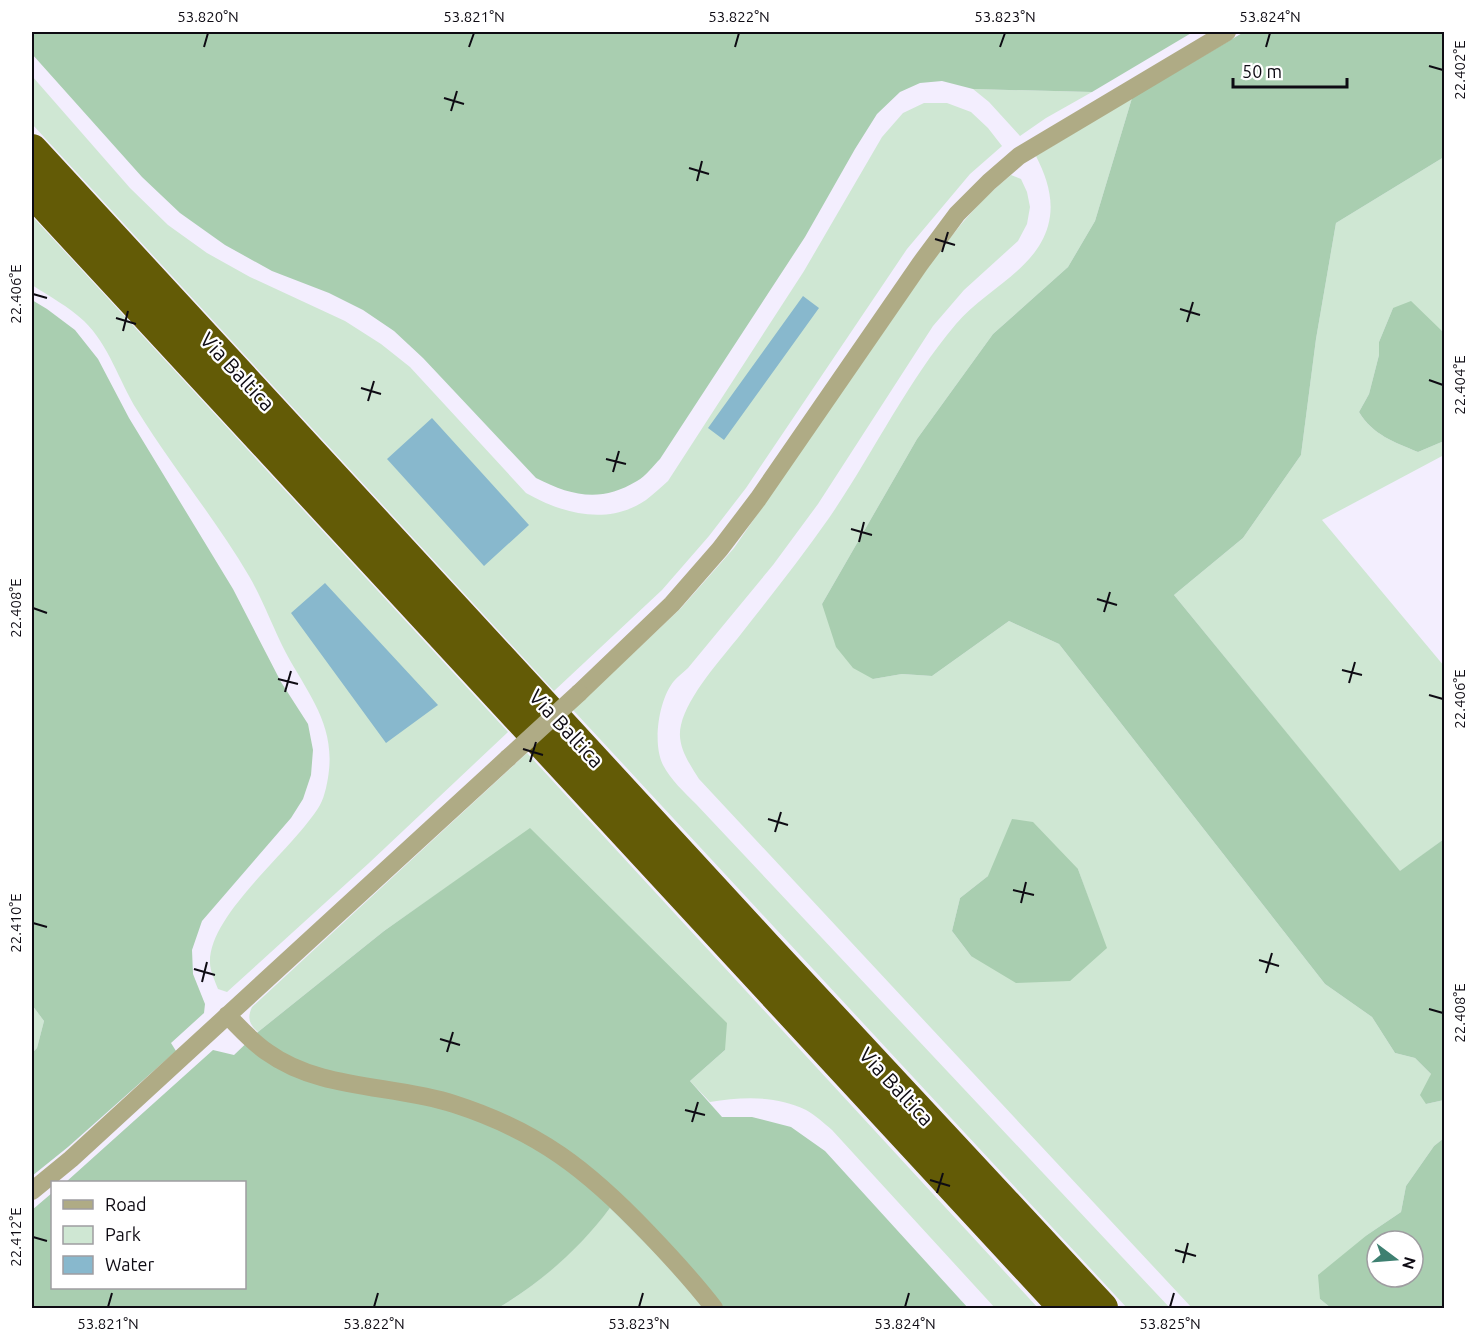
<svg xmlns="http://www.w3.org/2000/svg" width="1476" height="1340" font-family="Ubuntu,sans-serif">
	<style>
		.green { fill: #cfe7d3; fill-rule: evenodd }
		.forest { fill: #a9ceb0; fill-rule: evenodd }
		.water { fill: #88b8cd }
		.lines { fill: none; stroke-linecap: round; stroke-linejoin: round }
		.street { stroke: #afab85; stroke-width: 18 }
		.highway { stroke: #635b06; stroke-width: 32 }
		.street-bridge { stroke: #afab85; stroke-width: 18 }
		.ticks { fill: none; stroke: #0e0b13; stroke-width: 2 }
		.labels { text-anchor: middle; stroke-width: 4.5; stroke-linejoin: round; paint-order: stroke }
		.street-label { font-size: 21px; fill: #0e0b13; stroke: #fff }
		.neatline { fill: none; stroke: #0e0b13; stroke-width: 2 }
		.ticks-label { font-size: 15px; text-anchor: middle; fill: #0e0b13 }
	</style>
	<rect width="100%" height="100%" fill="#f3eefe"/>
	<path class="green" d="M32,76L130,188L168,225L207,253L250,277L345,321L381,344L410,367L526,493C563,514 608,526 646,500C654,494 661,487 668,481L804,271L882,137L903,113L924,103H947L971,112L988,128L1002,146L970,174L907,249L746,488L709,536L662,590L554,691L32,124Z
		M973,89L1092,92L1046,118L1020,136L989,102Z
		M1132,98L1095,221L1068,267L993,334L917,439L822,604L873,679L902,674L932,676L1009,621L1059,644L1325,984L1372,1017L1395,1053L1415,1058L1431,1074L1426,1104L1444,1100V1138L1434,1146L1406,1186L1401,1212L1367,1235L1320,1299L1331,1308H1192L699,779C689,763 676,745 681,725C688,695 722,658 741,634C771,596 801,558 829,518C873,454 906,383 956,324C984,290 1035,271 1048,226C1055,201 1047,178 1036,156ZM1078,869L1090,903L971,956L952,931L960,898L988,876Z
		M1444,157V347L1442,331L1393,308L1379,342V355L1369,394L1359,412C1373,435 1394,442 1418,452L1444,441V455L1322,520L1444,666V839L1400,872L1174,595L1243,538L1301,455L1316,339L1336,223Z
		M1011,175L1021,179L1027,192L1030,207L1027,224L1018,241L964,290L933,326L818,504L773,565L688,668C684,672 678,676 674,681C659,699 652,743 663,765C671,780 684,792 696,804L1170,1308H1127L573,710L681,608L734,548L929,266C954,232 978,201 1011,175Z
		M32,216L508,732L369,863L227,992L218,989C215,981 210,971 210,963C208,914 295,848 320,805C325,796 328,780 329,770C334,723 307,692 286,653C273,628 263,600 249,576C215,518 172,467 137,410C119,381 109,345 84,321C69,307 49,296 32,285Z
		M527,753L1038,1308H995L832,1130C824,1123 815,1115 806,1110C775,1095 742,1097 710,1102L690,1081L725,1050L530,829L384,931L258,1032C249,1024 247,1018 252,1007Z
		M32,1005L44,1021L37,1048L32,1053Z
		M610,1208L661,1259L704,1308H498C541,1283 580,1247 610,1208Z"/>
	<path class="forest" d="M32,32H1193L1092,92L973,89L942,81L920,83L900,92L877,114L855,149L805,237L660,459C653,466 646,476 637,481C601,503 571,496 536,478L423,358L394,331L363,310L329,293L272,271L225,245L180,213L142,177L32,54Z
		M1244,32H1444V157L1336,223L1316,339L1301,455L1243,538L1174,595L1400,871L1444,839V1100L1426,1104L1420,1095L1431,1074L1415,1058L1395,1053L1372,1017L1325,984L1059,644L1009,621L932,676L902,674L873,679L853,668L836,647L822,604L917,439L993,334L1068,267L1095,221L1132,98Z
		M32,300L47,309L75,330L98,359L129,418L233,589L281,682L308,724L313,750L311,775L303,799L291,818L202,921L192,950L193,974L205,1004L204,1013L171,1043L176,1051L68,1147L32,1176V1053L37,1048L44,1021L32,1005Z
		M1411,301L1442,331L1444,347V441L1418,452C1394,442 1373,435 1359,412L1369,394L1379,355V342L1393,308Z
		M1012,819L1033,822L1078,869L1107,948L1070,981L1016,983L971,956L952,931L960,898L988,876Z
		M530,828L727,1023L725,1050L690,1081L722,1117H752L791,1127L825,1151L968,1308H704L661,1259L610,1208C580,1248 541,1283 498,1308H32V1210L52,1193V1288H244V1182H66L213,1050L234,1055L258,1032L384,931Z
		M1444,1138V1308H1331L1320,1299L1318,1275L1367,1235L1401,1212L1406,1186L1434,1146ZM1377,1241H1413V1277H1377Z"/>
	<path class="water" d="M803,296L819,308L724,440L708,428Z
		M432,418L529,525L484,566L387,459Z
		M325,583L438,705L386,743L291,613Z"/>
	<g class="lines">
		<path class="street" d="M579,693L672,604L720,549L758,499L920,264L957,214L989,182L1019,156L1227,32
			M227,1015C240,1028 252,1042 267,1052C321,1091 393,1084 454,1104C538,1131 588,1170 648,1233C671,1257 694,1282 714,1308
			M32,1191L71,1159L508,758"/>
		<path class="highway" d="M32,150L766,947L1102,1308
			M32,191L1065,1308"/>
		<path class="street-bridge" d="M508,758L579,693"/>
	</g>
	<path class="ticks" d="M204,47L208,33M469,47L474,33M735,47L739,33M1000,47L1005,33M1266,47L1270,33M1429,66L1443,70M444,98L464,104M451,111L457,91M689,168L709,174M697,181L702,161M935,239L955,245M942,252L948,232M33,294L47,298M1180,309L1200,315M116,318L136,324M1187,322L1193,302M123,331L128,311M1429,380L1443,385M361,388L381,394M368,401L374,381M606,459L626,464M613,472L619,451M851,529L872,535M859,542L864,522M1097,599L1117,605M33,608L47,613M1104,612L1110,592M1342,670L1362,675M278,679L298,684M1349,683L1355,662M285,692L291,671M1429,695L1443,699M523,749L543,755M530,762L536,742M768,819L788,825M775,832L781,812M1013,890L1034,895M1021,903L1026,882M33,923L47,927M1259,960L1279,966M194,969L215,975M1266,973L1272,953M202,982L207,962M1429,1009L1443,1013M440,1039L460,1045M447,1052L453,1032M685,1110L705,1115M692,1122L698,1102M930,1180L950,1186M937,1193L943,1173M33,1237L47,1241M1175,1250L1196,1256M1183,1263L1188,1243M108,1307L112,1293M374,1307L378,1293M639,1307L643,1293M905,1307L909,1293M1170,1307L1174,1293"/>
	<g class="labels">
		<g class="street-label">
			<text transform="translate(237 372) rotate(47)" y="7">Via Baltica</text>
			<text transform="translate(566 729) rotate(47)" y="7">Via Baltica</text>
			<text transform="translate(896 1087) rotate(47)" y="7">Via Baltica</text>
		</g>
	</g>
	<rect width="1476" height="1340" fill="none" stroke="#ffffff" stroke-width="66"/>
	<rect x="51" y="1181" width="195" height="108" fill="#ffffff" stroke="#9f9da1" stroke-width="1.5"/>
	<rect x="63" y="1200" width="30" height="9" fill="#afab85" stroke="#9f9da1" stroke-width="1.5"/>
	<text x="105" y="1211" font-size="18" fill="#0e0b13">Road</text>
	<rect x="63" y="1226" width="30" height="18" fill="#cfe7d3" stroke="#9f9da1" stroke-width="1.5"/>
	<text x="105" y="1241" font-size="18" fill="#0e0b13">Park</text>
	<rect x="63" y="1256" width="30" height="18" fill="#88b8cd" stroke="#9f9da1" stroke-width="1.5"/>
	<text x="105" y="1271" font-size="18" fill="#0e0b13">Water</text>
	<g transform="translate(1395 1259) rotate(106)"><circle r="28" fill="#ffffff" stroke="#9f9da1" stroke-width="1.5"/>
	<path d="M0-4.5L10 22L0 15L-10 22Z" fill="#3e8071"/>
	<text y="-9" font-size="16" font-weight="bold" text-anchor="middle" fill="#0e0b13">N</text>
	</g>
	<path d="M1233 78v9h114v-9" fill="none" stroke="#0e0b13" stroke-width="3"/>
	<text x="1242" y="78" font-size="18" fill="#0e0b13" stroke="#ffffff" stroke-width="4.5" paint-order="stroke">50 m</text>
	<rect x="33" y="33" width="1410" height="1274" class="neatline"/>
	<g class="ticks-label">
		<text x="208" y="22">53.820°N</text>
		<text x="474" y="22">53.821°N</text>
		<text x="739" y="22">53.822°N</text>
		<text x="1005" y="22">53.823°N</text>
		<text x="1270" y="22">53.824°N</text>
		<text transform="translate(1460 70) rotate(-90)" y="5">22.402°E</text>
		<text transform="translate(16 294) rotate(-90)" y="5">22.406°E</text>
		<text transform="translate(1460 385) rotate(-90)" y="5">22.404°E</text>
		<text transform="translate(16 608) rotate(-90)" y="5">22.408°E</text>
		<text transform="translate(1460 699) rotate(-90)" y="5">22.406°E</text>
		<text transform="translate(16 923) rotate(-90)" y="5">22.410°E</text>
		<text transform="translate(1460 1013) rotate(-90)" y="5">22.408°E</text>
		<text transform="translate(16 1237) rotate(-90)" y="5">22.412°E</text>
		<text x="108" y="1329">53.821°N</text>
		<text x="374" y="1329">53.822°N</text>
		<text x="639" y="1329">53.823°N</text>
		<text x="905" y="1329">53.824°N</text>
		<text x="1170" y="1329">53.825°N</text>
	</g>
</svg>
